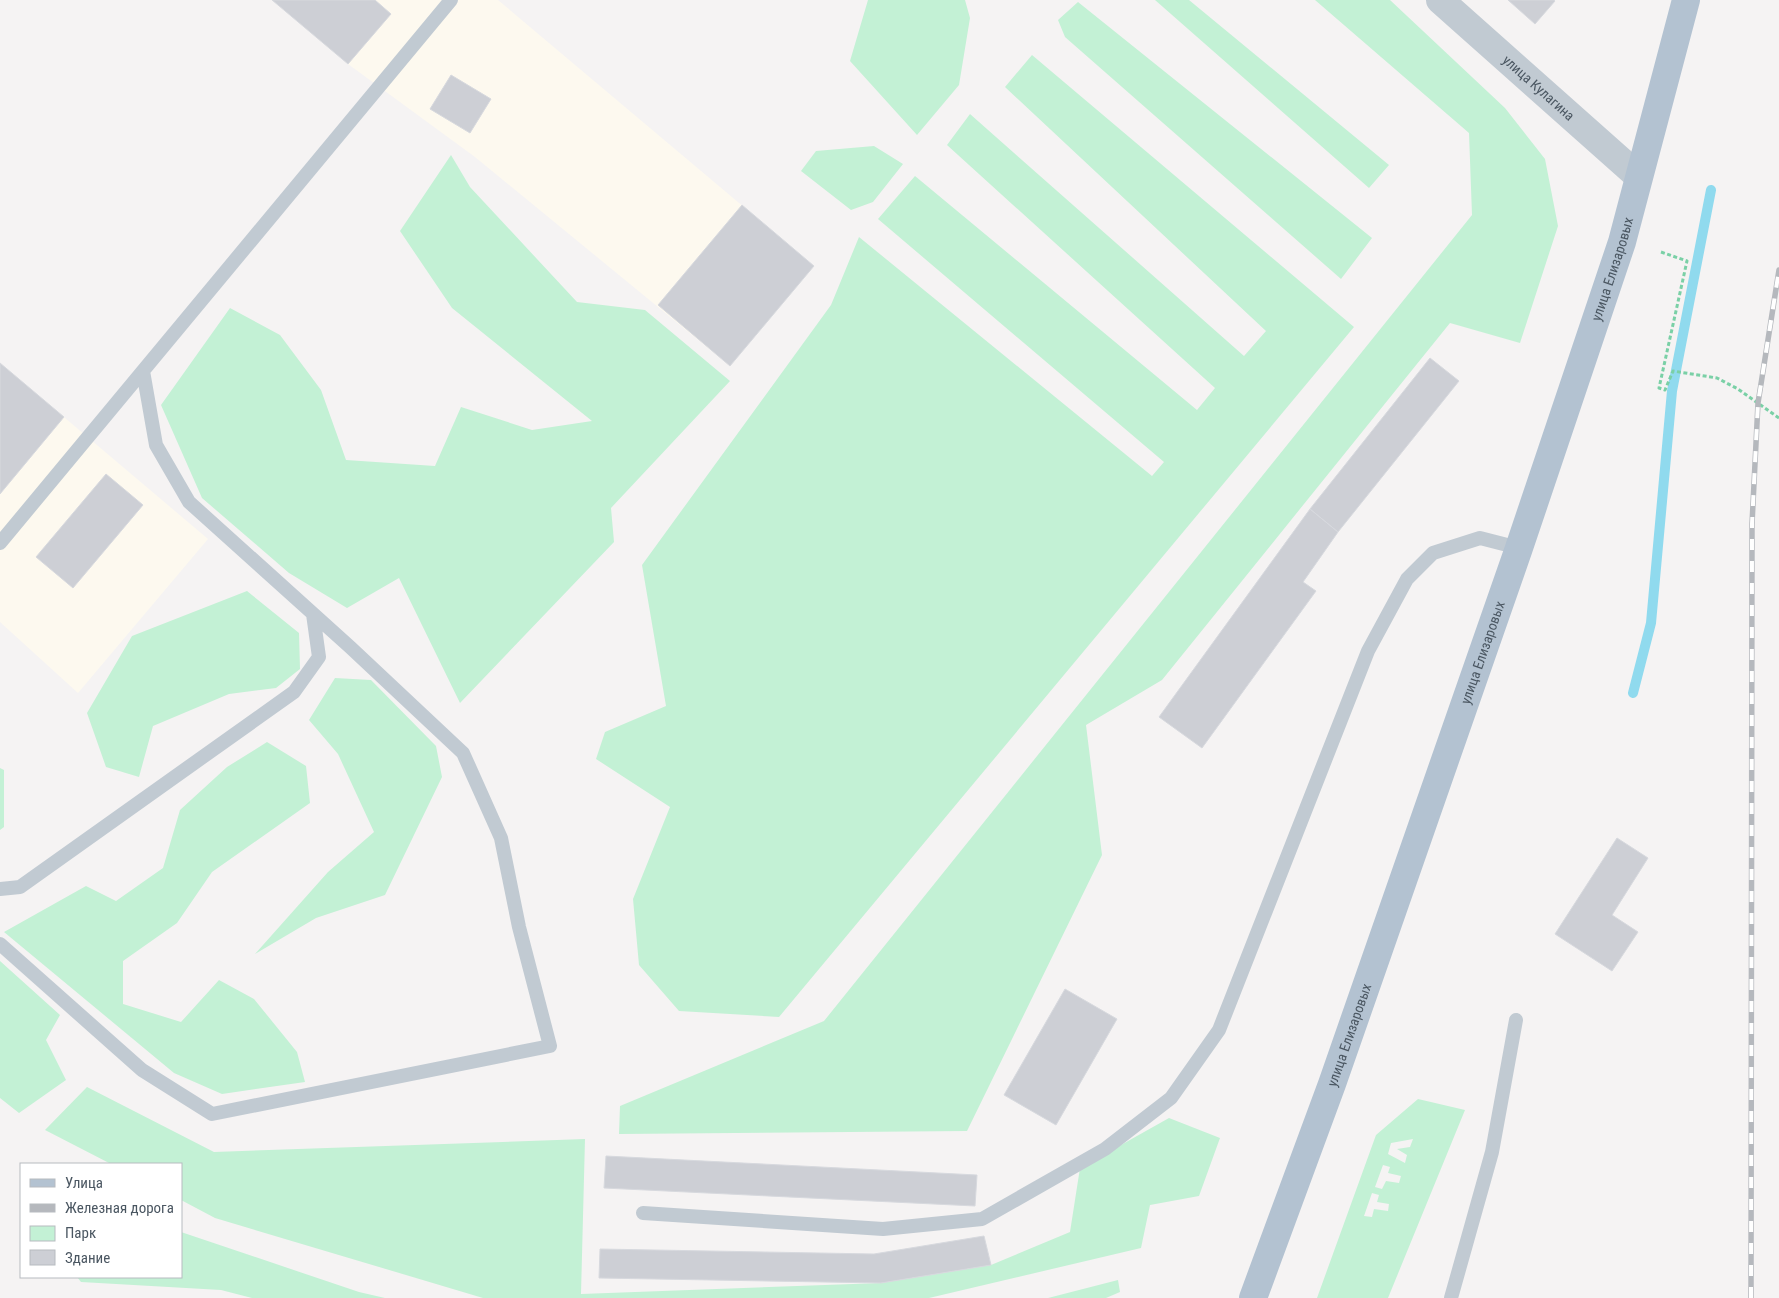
<svg xmlns="http://www.w3.org/2000/svg" width="1779" height="1298" font-family="'Roboto Condensed',sans-serif">
	<style>
		.commercial { fill: #fdf9ef }
		.green { fill: #c3f1d5; fill-rule: evenodd }
		.lines { fill: none; stroke-linecap: round; stroke-linejoin: round }
		.stream { stroke: #90daee; stroke-width: 10 }
		.building { fill: #cdcfd5; stroke: #d7d9de }
		.path { stroke: #7ad0a6; stroke-width: 3; stroke-dasharray: 4 2.5; stroke-linecap: butt }
		.service { stroke: #c1cad2; stroke-width: 14 }
		.tertiary { stroke: #c1cad2; stroke-width: 28 }
		.primary { stroke: #b3c2d1; stroke-width: 28 }
		.rail-casing { stroke: #b5b8bd; stroke-width: 5.5 }
		.rail { stroke: #fff; stroke-width: 4; stroke-dasharray: 11; stroke-linecap: butt }
		.labels { text-anchor: middle; stroke-width: 4; stroke-linejoin: round; paint-order: stroke }
		.street-label { font-size: 14px; fill: #4a5661; stroke: #fff }
	</style>
	<rect width="100%" height="100%" fill="#f5f3f3"/>
	<path class="commercial" d="M272,0H498L814,266L730,366L475,157L348,64Z
		M0,363L208,539L78,693L0,622Z"/>
	<path class="green" d="M868,0H965L970,18L959,85L917,135L850,61Z
		M1155,0H1189L1389,165L1369,188Z
		M1315,0H1390L1505,108L1545,159L1558,226L1520,343L1450,323L1162,680L1086,725L1102,855L967,1131L619,1134L620,1106L824,1021L1472,215L1469,133Z
		M1078,2L1372,238L1341,279L1065,37L1058,20Z
		M1032,55L1354,327L779,1017L679,1011L639,965L633,899L670,807L596,759L605,732L666,706L642,565L831,305L859,237L1152,476L1164,462L878,219L915,176L1197,410L1215,388L947,145L970,114L1244,356L1266,331L1005,87Z
		M874,146L903,164L873,202L851,210L801,171L816,151Z
		M451,155L470,187L577,302L645,310L730,381L611,508L614,542L460,703L399,578L347,608L289,573L202,498L161,405L230,308L280,335L321,390L346,460L435,466L461,407L532,430L592,421L452,308L400,231Z
		M247,591L299,633L300,669L276,688L229,694L153,726L139,777L106,767L87,713L132,636Z
		M335,678L371,680L436,746L442,777L385,895L316,918L255,954L328,872L374,832L338,754L309,720Z
		M267,742L306,766L310,803L212,872L177,923L123,961V1004L181,1022L219,980L254,999L297,1052L305,1082L222,1094L174,1073L4,932L86,886L116,901L163,868L180,810L227,767Z
		M0,768L4,770V827L0,830Z
		M0,961L60,1015L46,1040L66,1080L19,1113L0,1098Z
		M87,1087L214,1152L585,1139L581,1294L881,1283L991,1265L1070,1232L1080,1168L1169,1118L1220,1138L1199,1196L1150,1205L1141,1248L929,1298H483L215,1218L181,1200V1164H111L45,1130Z
		M1418,1099L1465,1110L1388,1298H1317L1376,1135ZM1413,1139L1410,1147L1397,1149L1407,1155L1405,1163L1388,1154L1391,1143ZM1383,1165L1390,1167L1388,1173L1401,1176L1399,1183L1386,1181L1382,1189L1375,1187ZM1372,1193L1379,1195L1377,1202L1389,1204L1388,1211L1374,1209L1372,1217L1364,1216Z
		M181,1232L359,1292L385,1298H252L221,1290L81,1282L77,1277H181Z
		M1118,1280L1120,1292L1106,1298H1048Z"/>
	<g class="lines">
		<path class="stream" d="M1633,693L1651,623L1672,391L1711,190"/>
	</g>
	<path class="building" d="M272,0H375L391,14L348,64Z
		M1508,0H1554L1555,1L1535,24Z
		M451,75L491,99L470,133L430,109Z
		M742,205L814,266L730,366L658,305Z
		M1430,358L1459,381L1338,532L1310,509Z
		M0,363L64,417L0,494Z
		M106,474L143,505L73,588L36,557Z
		M1310,509L1338,532L1303,582L1316,591L1202,748L1159,717Z
		M1617,838L1648,858L1612,915L1638,932L1612,971L1555,934Z
		M1065,989L1117,1019L1056,1125L1004,1095Z
		M606,1156L977,1175L975,1206L604,1188Z
		M984,1236L991,1265L881,1283L599,1278L600,1249L874,1254Z"/>
	<g class="lines">
		<path class="path" d="M1661,252L1687,261L1659,388L1665,390L1673,371L1717,378L1738,389L1779,418"/>
		<path class="service" d="M0,543L451,0
			M0,889L20,887L294,692L319,657L313,614
			M0,944L142,1070L212,1114L550,1046L519,927L501,838L463,753L350,647L189,502L156,445L143,371
			M643,1213L883,1229L982,1219L1105,1149L1171,1098L1219,1030L1368,651L1407,579L1433,553L1480,538L1519,548
			M1451,1298L1492,1152L1516,1020"/>
		<path class="tertiary" id="s1" d="M1440,0L1638,176"/>
		<path class="primary" id="s2" d="M1253,1298L1332,1084L1519,548L1622,242L1686,0"/>
		<defs>
			<path id="rail" d="M1751,1298L1752,524L1758,403L1779,270"/>
		</defs>
		<use href="#rail" class="rail-casing"/>
		<use href="#rail" class="rail"/>
	</g>
	<g class="labels">
		<g class="street-label">
			<text dy="5" stroke="none"><textPath href="#s1" startOffset="132">улица Кулагина</textPath></text>
			<text dy="5" stroke="none"><textPath href="#s2" startOffset="1090">улица Елизаровых</textPath></text>
			<text dy="5" stroke="none"><textPath href="#s2" startOffset="685">улица Елизаровых</textPath></text>
			<text dy="5" stroke="none"><textPath href="#s2" startOffset="280">улица Елизаровых</textPath></text>
		</g>
	</g>
	<rect x="20" y="1163" width="162" height="115" fill="#ffffff" stroke="#b7bbc0"/>
	<rect x="30" y="1179" width="25" height="8" fill="#b3c2d1" stroke="#b7bbc0"/>
	<text x="65" y="1188" font-size="15" fill="#4a5661">Улица</text>
	<rect x="30" y="1204" width="25" height="8" fill="#b5b8bd" stroke="#b7bbc0"/>
	<text x="65" y="1213" font-size="15" fill="#4a5661">Железная дорога</text>
	<rect x="30" y="1226" width="25" height="15" fill="#c3f1d5" stroke="#b7bbc0"/>
	<text x="65" y="1238" font-size="15" fill="#4a5661">Парк</text>
	<rect x="30" y="1250" width="25" height="15" fill="#cdcfd5" stroke="#b7bbc0"/>
	<text x="65" y="1263" font-size="15" fill="#4a5661">Здание</text>
</svg>
